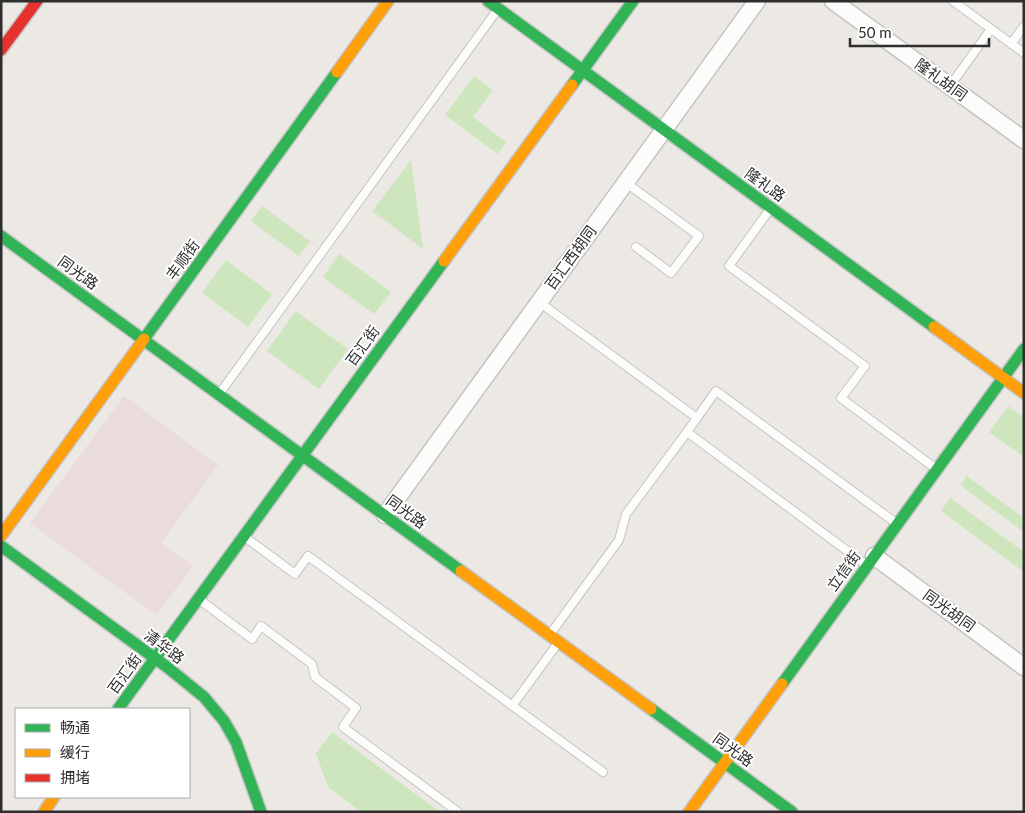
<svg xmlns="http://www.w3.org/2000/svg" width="1025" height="813" font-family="Lato,'Noto Sans SC',sans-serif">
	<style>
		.medical { fill: #e9dcdb }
		.green { fill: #cee6be }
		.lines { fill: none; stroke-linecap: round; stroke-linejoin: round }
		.lane-casing { stroke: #c5c4c5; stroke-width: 10 }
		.street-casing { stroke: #c5c4c5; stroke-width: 19 }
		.fast-casing { stroke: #c5c4c5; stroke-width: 14 }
		.slow-casing { stroke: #c5c4c5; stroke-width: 14 }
		.jam-casing { stroke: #c5c4c5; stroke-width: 14 }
		.lane { stroke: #fcfcfb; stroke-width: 8 }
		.street { stroke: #fcfcfb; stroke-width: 16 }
		.fast { stroke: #30b455; stroke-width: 11 }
		.slow { stroke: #ff9f0a; stroke-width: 11 }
		.jam { stroke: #e5322d; stroke-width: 11 }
		.labels { text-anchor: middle; stroke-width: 4; stroke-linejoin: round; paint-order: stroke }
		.street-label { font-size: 15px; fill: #2e2e2e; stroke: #fff }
	</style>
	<rect width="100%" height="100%" fill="#ece8e4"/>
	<path class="medical" d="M124,396L218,465L161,543L193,566L156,615L30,523Z"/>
	<path class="green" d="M474,76L493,90L473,117L506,142L498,154L445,115Z
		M411,160L423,249L372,211Z
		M262,206L310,241L299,256L251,221Z
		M339,254L391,292L374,314L323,277Z
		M226,260L272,294L248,327L202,293Z
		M296,311L348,349L319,389L267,351Z
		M1008,406L1024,418V457L989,432Z
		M967,476L1024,518V532L960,485Z
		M950,498L1024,552V572L941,511Z
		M332,732L440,812H361L328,787L316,753Z"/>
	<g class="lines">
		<defs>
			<path id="lane" d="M953,1L1024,53
				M1011,44L1024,26
				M950,86L991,29
				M625,182L699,236L671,273L636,247
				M770,209L729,266L865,366L841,398L935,468
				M539,302L697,418
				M220,393L498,9
				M687,432L716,391L896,523
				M245,537L295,574L308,556L603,772
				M200,600L252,639L261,626L312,664L315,677L356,708L343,727L458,812
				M551,633L619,540L626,514L687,432L865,564
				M512,706L558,643"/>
			<path id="street" d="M833,1L1024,140
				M385,515C510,345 632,171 757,1
				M874,556L1024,667"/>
			<path id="fast" d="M488,1L934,327
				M572,85L633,1
				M1,236L461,571
				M144,339L337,72
				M1,546L167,667L204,697L224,721L236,742L261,812
				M782,684L1024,349
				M118,709L444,261
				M651,709L792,812"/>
			<path id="slow" d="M337,72L388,1
				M444,261L572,85
				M934,327L1024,393
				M1,536L144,339
				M461,571L651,709
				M44,812L54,797
				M689,812L782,684"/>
			<path id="jam" d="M1,50L37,1"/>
		</defs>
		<use href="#lane" class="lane-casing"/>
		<use href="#street" class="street-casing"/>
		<use href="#fast" class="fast-casing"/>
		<use href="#slow" class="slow-casing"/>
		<use href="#jam" class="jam-casing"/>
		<use href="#lane" class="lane"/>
		<use href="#street" class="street"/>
		<use href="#fast" class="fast"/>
		<use href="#slow" class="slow"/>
		<use href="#jam" class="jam"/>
	</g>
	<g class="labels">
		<g class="street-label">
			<text transform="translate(941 80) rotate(36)" y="5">隆礼胡同</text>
			<text transform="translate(765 185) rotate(36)" y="5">隆礼路</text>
			<text transform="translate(571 258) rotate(-54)" y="5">百汇西胡同</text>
			<text transform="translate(183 260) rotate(-54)" y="5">丰顺街</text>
			<text transform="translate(78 273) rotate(36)" y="5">同光路</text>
			<text transform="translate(363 346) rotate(-54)" y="5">百汇街</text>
			<text transform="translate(406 512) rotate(36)" y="5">同光路</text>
			<text transform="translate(844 571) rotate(-54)" y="5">立信街</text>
			<text transform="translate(949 611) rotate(36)" y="5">同光胡同</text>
			<text transform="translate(164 647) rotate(37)" y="5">清华路</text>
			<text transform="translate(125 674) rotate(-54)" y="5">百汇街</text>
			<text transform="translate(733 750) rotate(36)" y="5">同光路</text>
		</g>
	</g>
	<rect width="1025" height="813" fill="none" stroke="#2e2e2e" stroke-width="5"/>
	<rect x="15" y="708" width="175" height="90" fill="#ffffff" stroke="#ababab"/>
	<rect x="25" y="724" width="25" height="8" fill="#30b455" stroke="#ababab"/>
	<text x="60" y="733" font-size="15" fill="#2e2e2e">畅通</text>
	<rect x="25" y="749" width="25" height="8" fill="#ff9f0a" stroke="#ababab"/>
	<text x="60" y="758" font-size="15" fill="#2e2e2e">缓行</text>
	<rect x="25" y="774" width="25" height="8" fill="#e5322d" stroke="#ababab"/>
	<text x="60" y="783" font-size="15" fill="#2e2e2e">拥堵</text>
	<path d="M850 38v8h139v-8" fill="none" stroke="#2e2e2e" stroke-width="2.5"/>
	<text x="858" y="38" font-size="15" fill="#2e2e2e" stroke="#ffffff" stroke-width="4" paint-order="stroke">50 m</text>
</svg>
